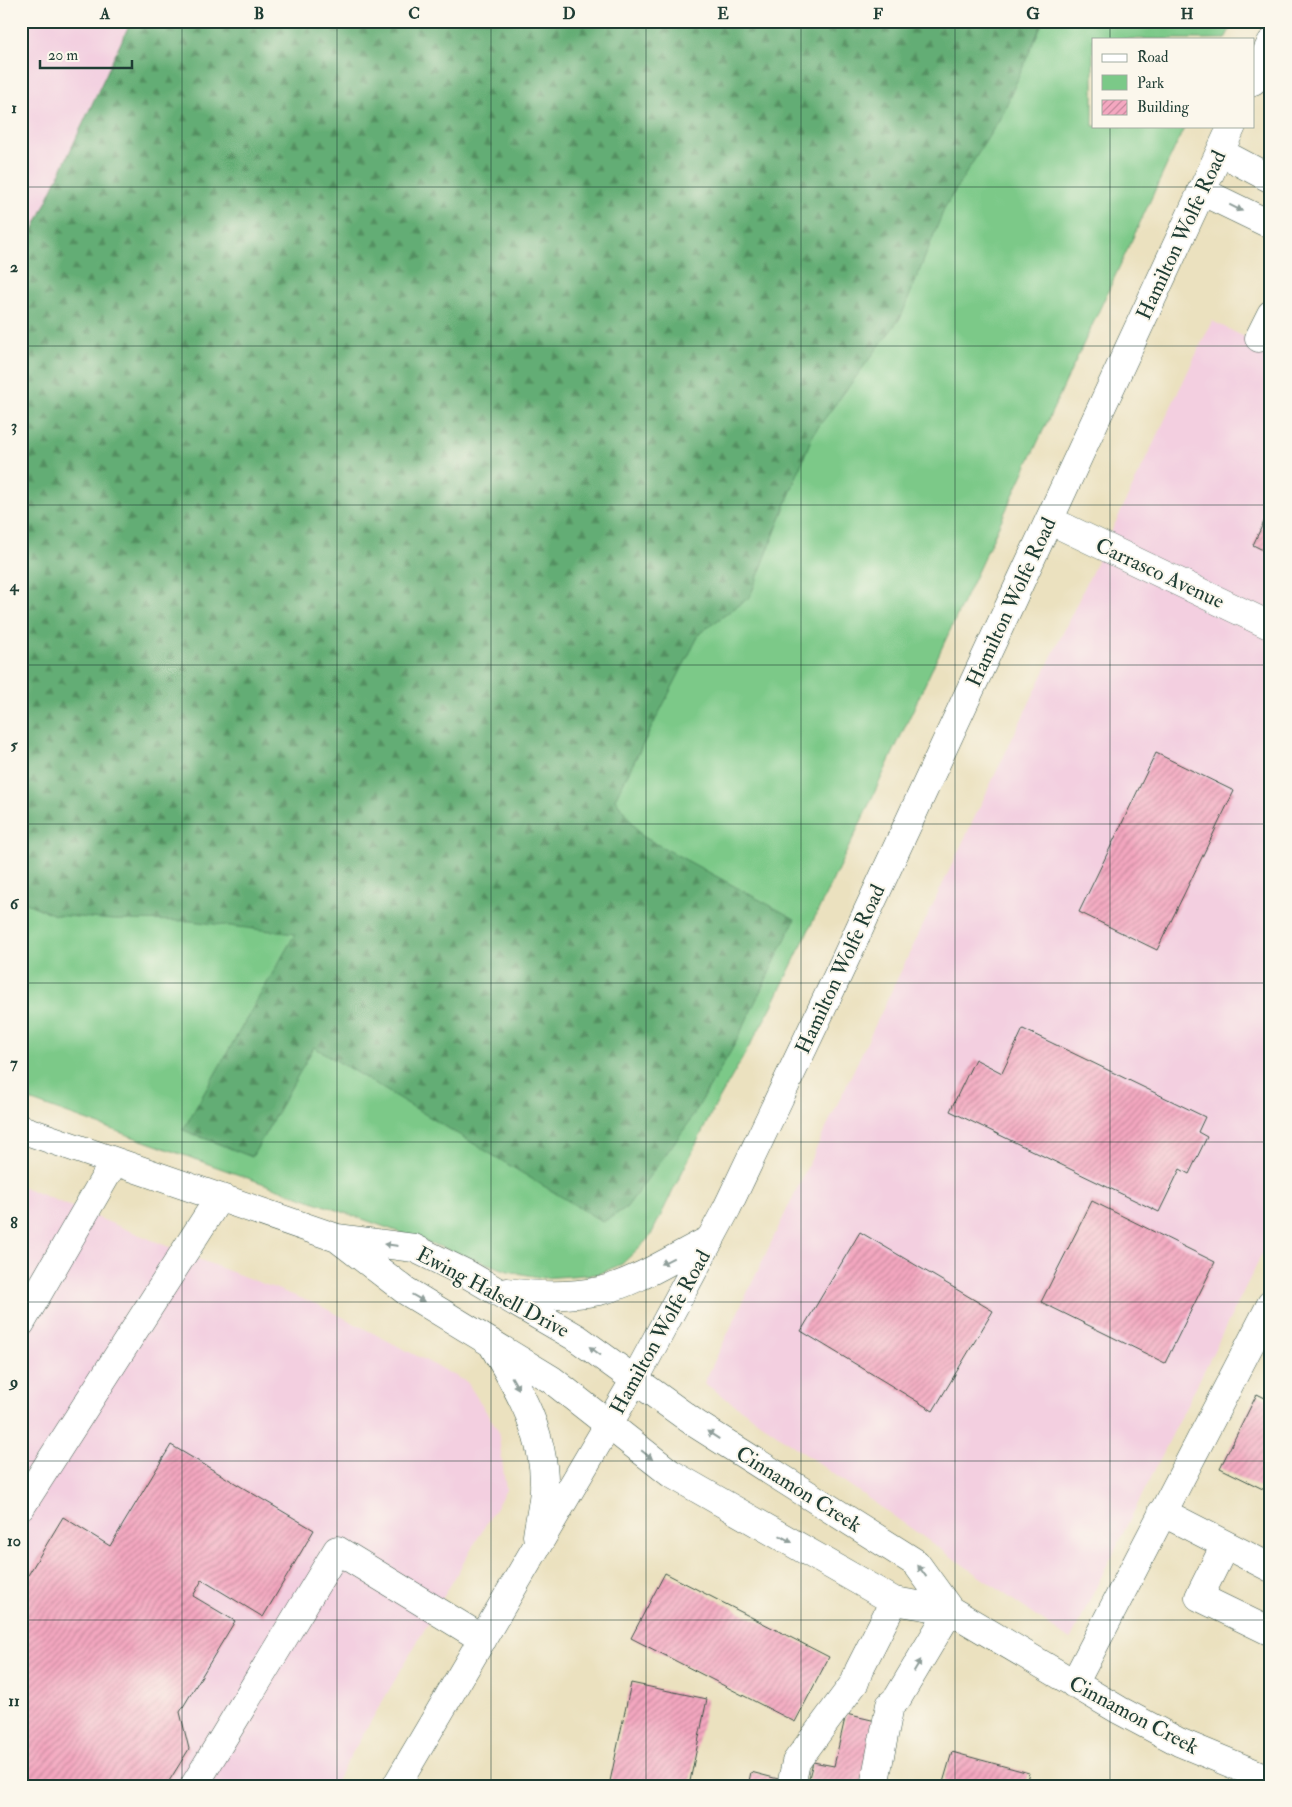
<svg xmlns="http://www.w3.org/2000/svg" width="1292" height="1807" font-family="'IM FELL Double Pica',serif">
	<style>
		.built { fill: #f3cfe0 }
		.green { fill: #7bc988; stroke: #4d835e }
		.forest { fill: url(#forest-firs); stroke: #427554 }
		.building { fill: url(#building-hatch) }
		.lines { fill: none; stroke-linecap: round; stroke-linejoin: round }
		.minor-casing { stroke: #3e5649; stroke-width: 29 }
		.minor { stroke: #fff; stroke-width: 28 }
		.oneway { fill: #8f9e9a }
		.grid { fill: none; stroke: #1f3d34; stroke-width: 1; stroke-opacity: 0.55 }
		.labels { text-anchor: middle; stroke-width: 4; stroke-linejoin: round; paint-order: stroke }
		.street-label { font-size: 21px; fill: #1f3d34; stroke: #fbf7ec }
		.neatline { fill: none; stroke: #1f3d34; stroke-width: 2 }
		.grid-label { font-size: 16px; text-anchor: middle; font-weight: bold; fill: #1f3d34 }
	</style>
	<defs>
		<pattern id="forest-firs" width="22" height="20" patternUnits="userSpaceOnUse" patternTransform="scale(1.25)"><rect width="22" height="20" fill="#64ad74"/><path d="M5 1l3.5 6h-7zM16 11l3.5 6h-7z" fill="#528e60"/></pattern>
		<pattern id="building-hatch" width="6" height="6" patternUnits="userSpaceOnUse" patternTransform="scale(1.25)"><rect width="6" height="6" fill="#f4a7c0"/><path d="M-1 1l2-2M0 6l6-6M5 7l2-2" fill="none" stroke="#c5899d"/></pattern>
	</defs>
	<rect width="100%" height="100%" fill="#fbf7ec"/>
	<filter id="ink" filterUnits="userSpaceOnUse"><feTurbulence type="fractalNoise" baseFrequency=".02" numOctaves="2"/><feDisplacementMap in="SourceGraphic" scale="10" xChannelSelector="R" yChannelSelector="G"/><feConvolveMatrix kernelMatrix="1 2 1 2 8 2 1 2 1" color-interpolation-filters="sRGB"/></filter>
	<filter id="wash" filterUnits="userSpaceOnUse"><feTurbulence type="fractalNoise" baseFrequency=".0096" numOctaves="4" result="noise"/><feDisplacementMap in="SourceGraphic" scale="20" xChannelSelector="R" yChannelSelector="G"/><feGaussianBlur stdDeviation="1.12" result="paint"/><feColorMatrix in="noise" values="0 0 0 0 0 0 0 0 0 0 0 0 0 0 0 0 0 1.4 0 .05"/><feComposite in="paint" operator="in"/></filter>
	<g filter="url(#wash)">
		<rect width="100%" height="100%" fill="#ebe1bf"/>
		<path class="built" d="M21,21H131L21,256Z
			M1212,321L1271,350V1236L1070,1640L704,1383Z
			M21,1186L203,1261L319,1305L467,1382L498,1430L506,1490L333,1786H21Z"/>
		<path class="green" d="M131,21H1234L1225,39H1093V126H1185L857,830L771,1008L713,1110L650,1237L622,1264L598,1274L543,1278L508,1271L21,1097V256Z"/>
		<path class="forest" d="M131,21H1043L1002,115L945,207L901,317L813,434L750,597L700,633L615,799L642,836L795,919L735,1044L688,1124L626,1208L603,1222L314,1047L252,1157L183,1130L295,934L190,921L113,920L55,915L21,901V256Z"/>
		<g id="blocks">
			<path class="building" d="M1271,507V554L1253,545Z
				M1156,753L1234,791L1157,950L1079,912Z
				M1023,1029L1205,1117L1198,1132L1207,1137L1189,1174L1180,1169L1159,1212L950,1111L975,1059L1002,1073Z
				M1092,1201L1215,1262L1165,1363L1041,1302Z
				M860,1232L993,1311L933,1411L801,1331Z
				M1257,1394L1271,1401V1493L1220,1468Z
				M171,1445L314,1530L263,1617L202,1580L193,1596L235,1621L180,1712L189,1749L166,1786H21V1587L63,1517L110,1546Z
				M665,1573L829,1657L795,1722L631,1638Z
				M631,1683L707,1699L689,1786H609Z
				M846,1714L876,1721L861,1786H807L813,1762L834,1766Z
				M952,1752L1029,1773L1025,1786H942Z
				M751,1772L778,1779L777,1786H748Z
				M898,1779L924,1785V1786H896Z"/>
		</g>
	</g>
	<g filter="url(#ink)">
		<use href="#blocks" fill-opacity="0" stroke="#3e5649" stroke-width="1"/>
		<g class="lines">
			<defs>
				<path id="minor" d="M1253,81L1271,43
					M1220,152L1271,179
					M1201,191L1271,225
					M1259,338L1271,314
					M1049,520L1271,626
					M21,1129L337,1238L414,1248L467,1274L577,1338L696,1424L916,1563L950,1610
					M337,1238L406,1291L552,1380L670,1473L894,1601L950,1610L1119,1710L1179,1742L1271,1780
					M507,1292C537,1296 568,1297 599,1291C636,1283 676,1256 711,1239
					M21,1323L114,1162
					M492,1344C519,1390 546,1435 544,1490C543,1505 539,1521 537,1536
					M21,1507L219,1198
					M1162,1512L1271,1568
					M1225,1545L1199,1597L1271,1632
					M1074,1684L1271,1304
					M194,1786L337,1550L483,1639
					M396,1786L634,1381L727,1208L836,979L1232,126
					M791,1786L796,1762L855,1682L859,1670L894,1601
					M874,1786L890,1705L897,1699L950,1610"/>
			</defs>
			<use href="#minor" class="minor-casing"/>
			<use href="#minor" class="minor"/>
		</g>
		<defs><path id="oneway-solid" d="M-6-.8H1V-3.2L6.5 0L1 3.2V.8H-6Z" transform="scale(1.25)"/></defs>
		<g class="oneway">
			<use href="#oneway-solid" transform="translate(1236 208) rotate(26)"/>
			<use href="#oneway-solid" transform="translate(391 1245) rotate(-173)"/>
			<use href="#oneway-solid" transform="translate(667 1261) rotate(154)"/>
			<use href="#oneway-solid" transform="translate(418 1298) rotate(30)"/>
			<use href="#oneway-solid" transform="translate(595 1351) rotate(-143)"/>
			<use href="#oneway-solid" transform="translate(515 1383) rotate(61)"/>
			<use href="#oneway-solid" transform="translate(713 1435) rotate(-147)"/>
			<use href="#oneway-solid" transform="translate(647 1455) rotate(39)"/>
			<use href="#oneway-solid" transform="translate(786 1539) rotate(30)"/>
			<use href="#oneway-solid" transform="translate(922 1571) rotate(-126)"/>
			<use href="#oneway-solid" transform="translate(917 1666) rotate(-59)"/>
		</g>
	</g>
	<path class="grid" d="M182,21V1786M337,21V1786M491,21V1786M646,21V1786M801,21V1786M955,21V1786M1110,21V39M1110,126V1786M21,187H1271M21,346H1271M21,505H1271M21,665H1271M21,824H1271M21,983H1271M21,1142H1271M21,1302H1271M21,1461H1271M21,1620H1271"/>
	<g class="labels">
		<g class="street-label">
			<text transform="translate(1181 235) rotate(-65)" y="7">Hamilton Wolfe Road</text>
			<text transform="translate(1160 573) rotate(25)" y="7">Carrasco Avenue</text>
			<text transform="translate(1011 602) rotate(-65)" y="7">Hamilton Wolfe Road</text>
			<text transform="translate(840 969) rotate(-65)" y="7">Hamilton Wolfe Road</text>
			<text transform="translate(493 1292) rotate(28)" y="7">Ewing Halsell Drive</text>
			<text transform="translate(660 1332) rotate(-61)" y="7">Hamilton Wolfe Road</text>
			<text transform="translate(799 1489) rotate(32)" y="7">Cinnamon Creek</text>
			<text transform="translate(1134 1715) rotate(28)" y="7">Cinnamon Creek</text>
		</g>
	</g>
	<rect width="1292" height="1807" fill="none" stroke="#fbf7ec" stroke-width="55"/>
	<rect x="1092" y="38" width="162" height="90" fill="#fbf7ec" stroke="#a3ada2"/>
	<rect x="1102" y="54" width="25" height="8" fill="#ffffff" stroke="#a3ada2"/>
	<text x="1137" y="62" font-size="15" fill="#1f3d34">Road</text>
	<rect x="1102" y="75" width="25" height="15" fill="#7bc988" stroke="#a3ada2"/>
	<text x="1137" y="88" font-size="15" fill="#1f3d34">Park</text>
	<rect x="1102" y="100" width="25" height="15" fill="url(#building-hatch)" stroke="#a3ada2"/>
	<text x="1137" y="112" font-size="15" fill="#1f3d34">Building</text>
	<path d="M40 60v8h92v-8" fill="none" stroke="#1f3d34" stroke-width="2.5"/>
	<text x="48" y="60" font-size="15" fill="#1f3d34" stroke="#fbf7ec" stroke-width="4" paint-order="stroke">20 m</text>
	<rect x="28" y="28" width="1236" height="1752" class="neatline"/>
	<g class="grid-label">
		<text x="105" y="19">A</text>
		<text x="259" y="19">B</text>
		<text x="414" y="19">C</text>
		<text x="569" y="19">D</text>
		<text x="723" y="19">E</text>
		<text x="878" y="19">F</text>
		<text x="1033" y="19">G</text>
		<text x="1187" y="19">H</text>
		<text x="14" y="113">1</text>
		<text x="14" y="272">2</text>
		<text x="14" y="431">3</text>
		<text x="14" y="591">4</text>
		<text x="14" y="750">5</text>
		<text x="14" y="909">6</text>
		<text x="14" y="1068">7</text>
		<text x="14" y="1228">8</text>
		<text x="14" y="1387">9</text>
		<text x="14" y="1546">10</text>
		<text x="14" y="1706">11</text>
	</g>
</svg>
